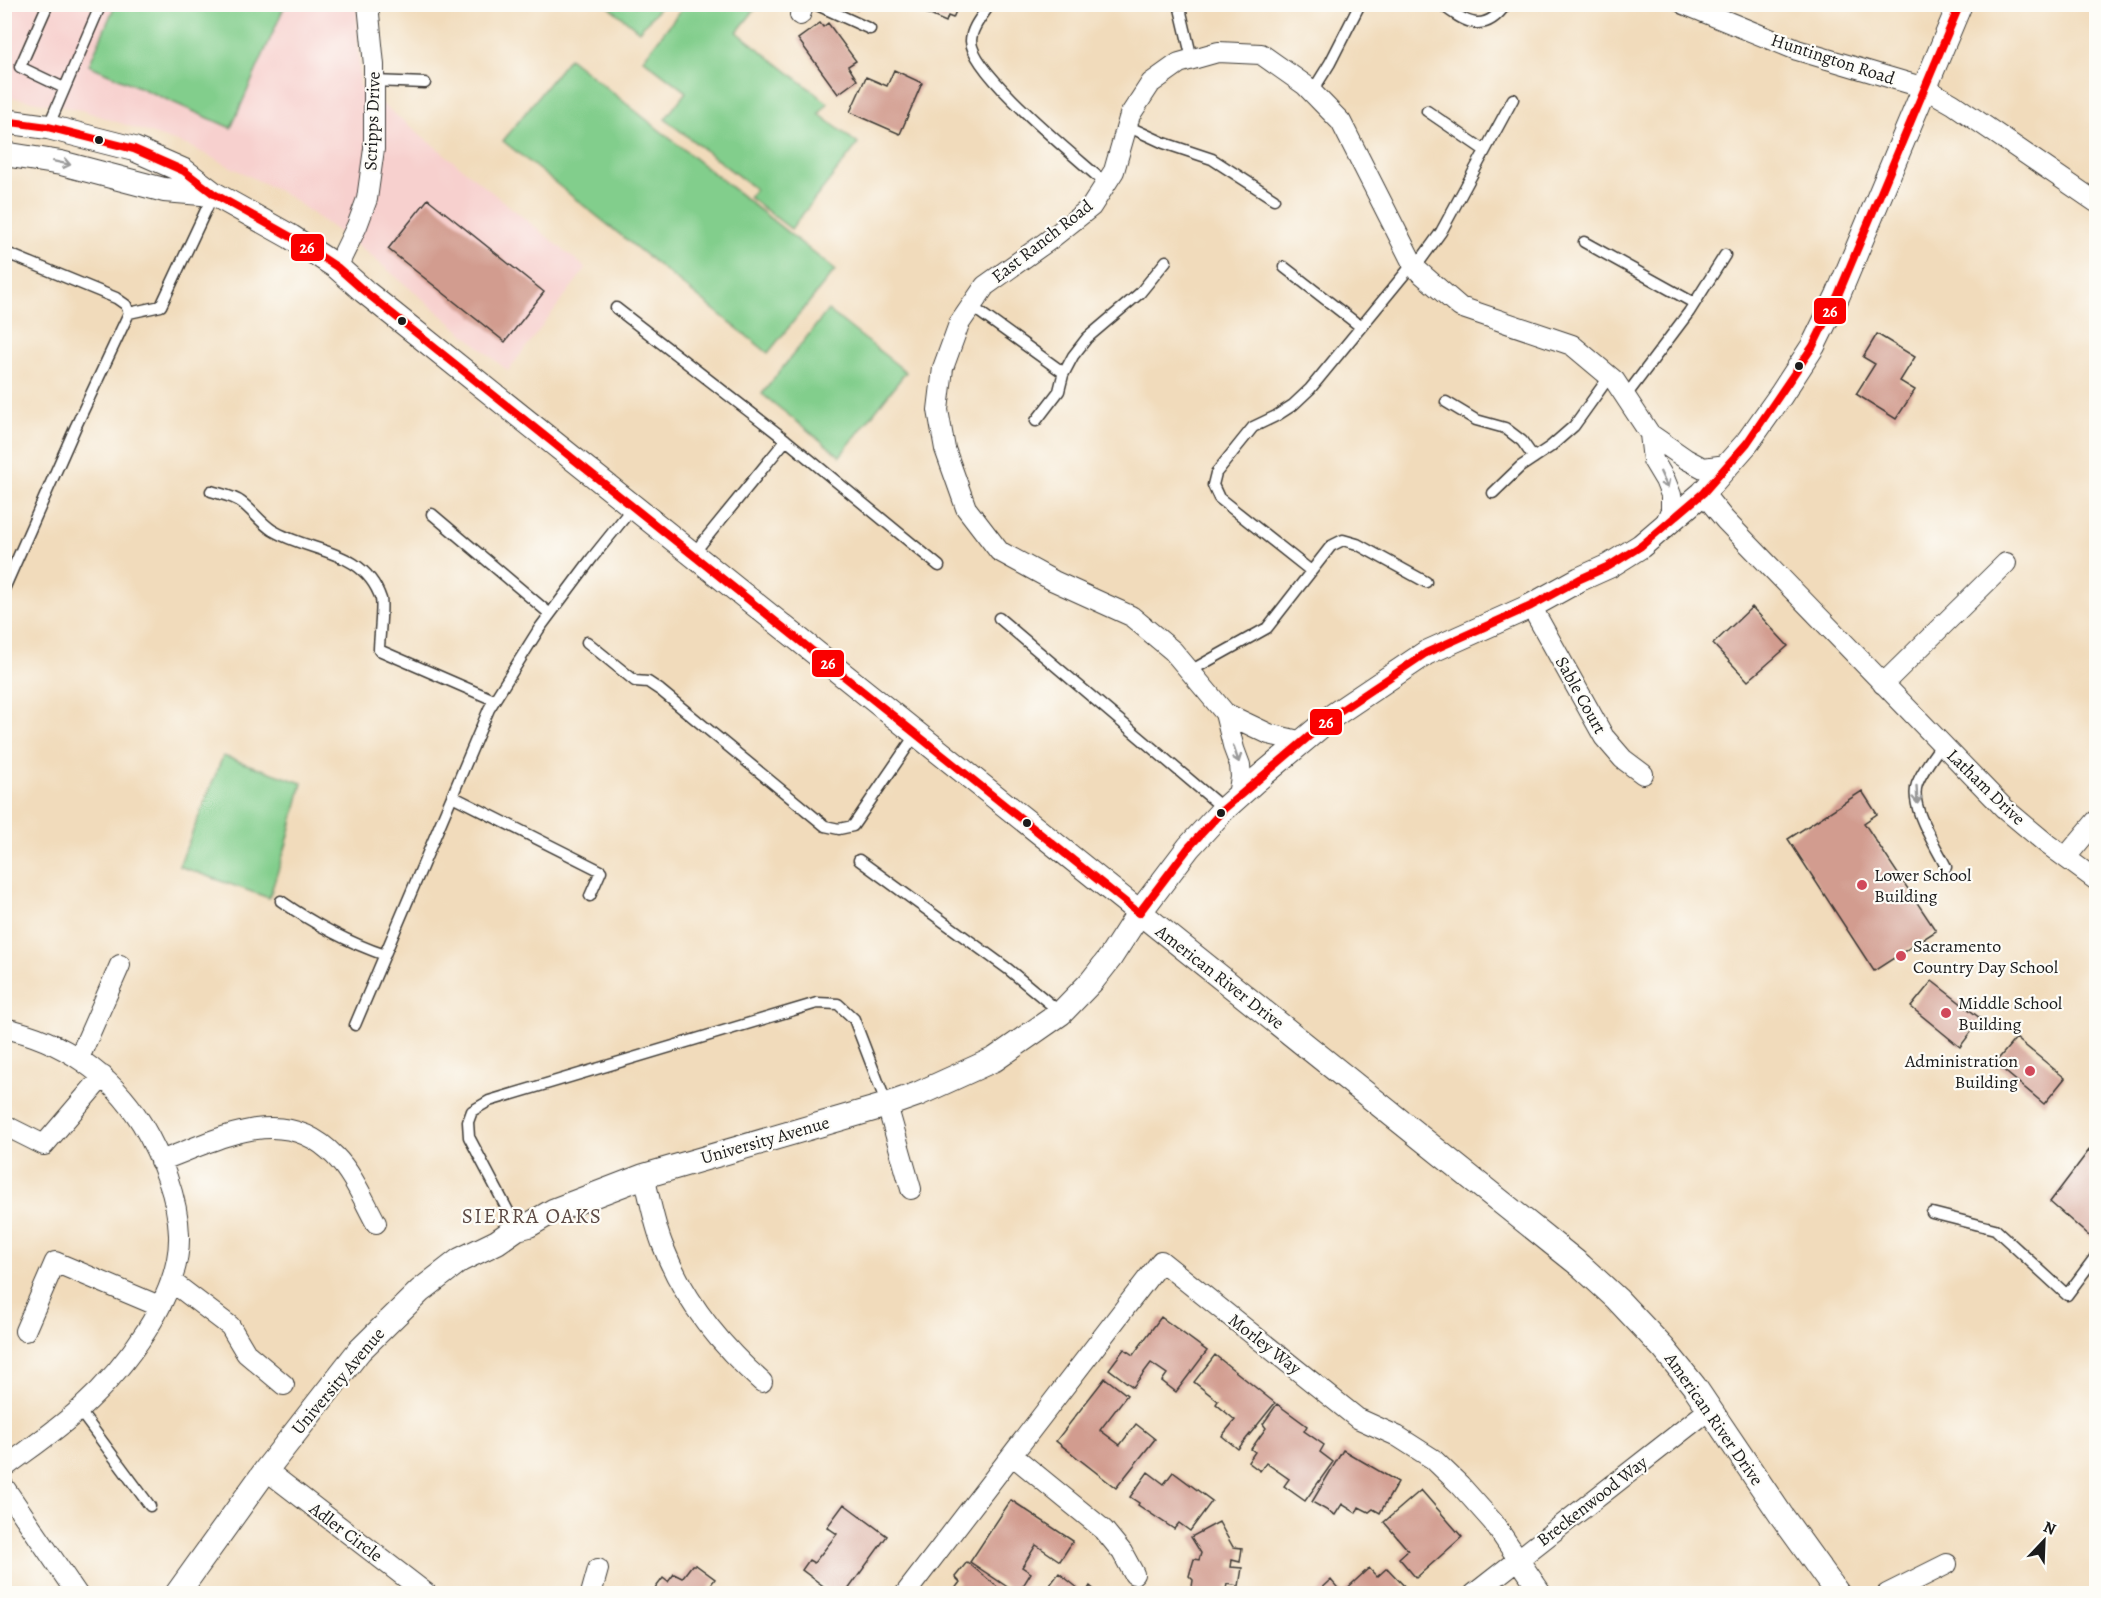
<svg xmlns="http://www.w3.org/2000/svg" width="2101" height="1598" font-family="Alegreya,serif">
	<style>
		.built { fill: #f7d0ce }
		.green { fill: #82ce8c; stroke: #4f7554; stroke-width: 1.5 }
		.building { fill: #d29c8f }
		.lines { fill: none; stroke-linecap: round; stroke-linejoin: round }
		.service-casing { stroke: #3c3934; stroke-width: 13 }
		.minor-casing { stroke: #3c3934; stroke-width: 22 }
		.tertiary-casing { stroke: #3c3934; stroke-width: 26 }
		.service { stroke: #fff; stroke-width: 10 }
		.minor { stroke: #fff; stroke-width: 20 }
		.tertiary { stroke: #fff; stroke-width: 24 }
		.bus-1-casing { stroke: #fdfcf7; stroke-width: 12 }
		.bus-1 { stroke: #fa0000; stroke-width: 8 }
		.oneway { stroke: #999 }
		.bus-dot { fill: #1c1c1c; stroke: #fdfcf7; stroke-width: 2 }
		.poi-dot { fill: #d1495b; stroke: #fdfcf7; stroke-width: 2 }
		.labels { text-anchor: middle; stroke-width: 4.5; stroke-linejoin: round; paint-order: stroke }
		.street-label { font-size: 18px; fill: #1c1c1c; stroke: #fdfcf7 }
		.poi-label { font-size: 18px; fill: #1c1c1c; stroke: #fdfcf7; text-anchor: start }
		.quarter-label { font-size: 21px; letter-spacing: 1.5px; fill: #5c4944; stroke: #fdfcf7 }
		.line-badge { stroke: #fdfcf7; stroke-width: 2 }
		.badge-label { font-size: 16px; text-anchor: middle; font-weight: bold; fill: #fff }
	</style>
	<rect width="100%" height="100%" fill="#fdfcf7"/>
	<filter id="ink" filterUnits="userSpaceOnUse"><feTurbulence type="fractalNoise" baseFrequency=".0167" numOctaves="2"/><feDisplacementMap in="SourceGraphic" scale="12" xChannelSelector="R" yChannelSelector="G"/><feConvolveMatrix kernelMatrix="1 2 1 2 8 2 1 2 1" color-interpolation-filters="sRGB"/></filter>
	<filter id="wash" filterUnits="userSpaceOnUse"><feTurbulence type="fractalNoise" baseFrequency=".008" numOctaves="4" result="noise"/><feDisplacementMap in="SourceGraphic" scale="24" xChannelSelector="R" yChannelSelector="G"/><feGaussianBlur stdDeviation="1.35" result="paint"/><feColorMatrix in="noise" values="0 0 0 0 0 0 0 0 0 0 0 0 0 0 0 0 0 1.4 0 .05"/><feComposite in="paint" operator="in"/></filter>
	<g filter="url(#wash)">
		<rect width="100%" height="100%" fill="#f1dbbb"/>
		<path class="built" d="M4,5H357L360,86L586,268L508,371L370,255L287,195L189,146L81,110L5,96Z"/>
		<path class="green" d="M115,5V4L285,5L231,128L89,65Z
			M607,5H662L639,31Z
			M685,5L753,4L757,7L737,32L828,103L819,114L858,144L791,229L749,197L755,189L665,119L686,92L643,59Z
			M569,58L835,270L768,353L503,141Z
			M828,310L906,372L840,456L762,394Z
			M223,756L302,783L287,843L269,898L179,866Z"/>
		<g id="blocks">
			<path class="building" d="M844,4H859L857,10Z
				M905,4H959L953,18L948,16L946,22Z
				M820,23L823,27L828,23L856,61L848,66L857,80L838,94L798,39Z
				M894,70L922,83L900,134L850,112L866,77L887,86Z
				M428,199L544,292L505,342L388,249Z
				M1877,334L1915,357L1900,381L1915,390L1896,419L1856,394L1875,364L1863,357Z
				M1752,607L1788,646L1748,681L1713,644Z
				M1862,791L1877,814L1864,823L1936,931L1874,971L1788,839Z
				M1932,981L1981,1019L1960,1047L1911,1007Z
				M2016,1038L2065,1078L2044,1104L1995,1063Z
				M2096,1141V1242L2050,1202Z
				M1161,1317L1207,1351L1176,1392L1162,1381L1167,1374L1151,1363L1133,1387L1109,1369L1124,1349L1133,1355Z
				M1215,1355L1275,1403L1238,1449L1222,1436L1235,1420L1216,1404L1218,1401L1194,1382Z
				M1105,1378L1127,1395L1100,1430L1120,1445L1136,1424L1155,1439L1116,1488L1056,1441Z
				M1277,1404L1307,1426L1304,1431L1324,1445L1320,1452L1333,1462L1305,1501L1284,1486L1289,1479L1266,1463L1260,1471L1248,1462L1255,1452L1251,1449L1266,1428L1263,1424Z
				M1343,1450L1398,1482L1380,1513L1373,1509L1369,1512L1359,1507L1356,1513L1342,1504L1335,1515L1312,1502Z
				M1148,1472L1164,1484L1173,1472L1212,1501L1190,1531L1179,1523L1174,1529L1138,1505L1139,1503L1130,1497Z
				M1421,1490L1462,1537L1416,1578L1399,1558L1408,1550L1384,1522Z
				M1011,1500L1073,1541L1060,1561L1036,1545L1022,1567L1031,1573L1018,1594L970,1562Z
				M844,1504L887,1536L845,1594H834L802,1570L809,1560L814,1563L837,1534L827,1527Z
				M1219,1522L1233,1547L1242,1548L1240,1562L1232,1560L1231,1567L1242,1568L1239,1586L1227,1584L1225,1594H1191L1193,1580L1189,1576L1194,1559L1199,1560L1201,1553L1191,1537Z
				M967,1562L1006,1594H951L960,1582L955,1577Z
				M692,1565H696L715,1579L704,1594H651L663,1578L668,1582L674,1574L682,1578Z
				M1369,1568L1377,1577L1387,1568L1407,1589L1401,1594H1316L1331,1580L1342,1593Z
				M1059,1573L1079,1589L1075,1594H1043Z
				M1090,1586L1099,1594H1085Z"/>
		</g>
	</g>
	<g filter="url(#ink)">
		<use href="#blocks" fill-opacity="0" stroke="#3c3934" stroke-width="1.5"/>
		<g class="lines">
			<defs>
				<path id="service" d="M48,4L20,67L64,88
					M815,4L870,29
					M990,4C983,15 971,28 971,41C972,74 1079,159 1106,184
					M1179,4L1192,59
					M1441,4C1465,23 1485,35 1506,4
					M374,81L425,83
					M1312,92L1330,63L1360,4
					M1427,111L1484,150
					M1127,126L1164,143L1212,159L1274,199
					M48,127L101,4
					M1584,242L1694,303
					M4,252L116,298L126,305L129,313L76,426L4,589
					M1284,267L1361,327
					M1415,268L1441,232L1513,99
					M971,306L1064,373
					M616,308L786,440
					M129,313L161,306L213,195
					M1625,397L1689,312L1725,255
					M1446,402L1476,420L1505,428L1522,441L1534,458
					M1036,421L1059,391L1063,375L1073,356L1087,338L1140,293L1166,261
					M211,491C220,494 233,496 241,502C252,510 261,523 272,530C309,553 364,548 381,599C383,607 379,639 379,650L494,700
					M1493,493L1520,467L1550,447L1574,426L1609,377
					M432,514L550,614
					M693,554L786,440L939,566
					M1311,571L1219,498L1213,485L1216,473L1253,427L1276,416L1293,405L1310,389L1412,265
					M999,618L1224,809
					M587,642L635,681L648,682L660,690L825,826L839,829L853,826L916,734
					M1190,671L1267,628L1331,546L1343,540L1357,544L1426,582
					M1942,744C1933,757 1923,769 1917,784C1909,807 1936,846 1946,867
					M452,796L601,871L590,896
					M859,860L1008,969L1061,1013
					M281,901C314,924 347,942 385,955
					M355,1025L489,709L539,629L592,558L633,507
					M1932,1213L1995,1229L2067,1295L2096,1256
					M517,1228L469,1137L468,1122L472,1111L489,1101L817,1003L838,1004L854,1019L887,1105
					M79,1410L150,1506"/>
				<path id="minor" d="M1684,4L1797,50L1925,88L1953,104L2096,202
					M800,15L804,4
					M337,267L357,226L367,199L374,149V65L368,4
					M1650,434L1653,460L1665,480L1671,495V510L1664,527
					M1703,493L1725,520L2004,808L2047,844L2096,880
					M1531,606L1604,737L1623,759L1643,774
					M1883,684L2006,563
					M1225,713L1234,749L1240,765L1241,777L1238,796
					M1303,742L1269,734L1225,713L1173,651L1131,616L1054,581L999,551L966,508L945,449L938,410L943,368L959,324L985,286L1052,238L1091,207L1114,171L1130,115L1151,83L1179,63L1218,52L1261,54L1305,85L1341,122L1415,268L1460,307L1572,345L1615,381L1650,434L1686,459L1703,468L1727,465
					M2066,857L2096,821
					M4,1028C62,1040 111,1074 142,1124C161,1156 178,1198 179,1235C181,1297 123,1370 80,1409C57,1430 29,1449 4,1468
					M79,1058L120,965
					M887,1105L911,1189
					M4,1125L44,1145L103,1076
					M160,1161C218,1140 283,1101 335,1156C353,1174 364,1201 376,1223
					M644,1176C650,1199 654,1224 663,1246C684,1301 719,1344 762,1382
					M171,1281L230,1326L246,1353L284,1385
					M25,1331L55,1262L159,1306
					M1012,1455L1104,1530L1122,1552L1134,1574
					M266,1470L427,1594
					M4,1487L77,1594
					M591,1594L598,1569
					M905,1594L1161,1261L1357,1418L1397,1436L1433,1459L1460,1485L1493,1522L1542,1594
					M1474,1594L1710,1409
					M1887,1594L1947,1564"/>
				<path id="tertiary" d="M4,121L48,127L134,149L184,171L214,194L291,237L337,267L364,291L1581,1266L1617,1299L1664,1349L1694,1386L1781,1515L1838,1594
					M4,154L61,163L164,190L214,194
					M177,1594L266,1470L359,1351L420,1291L460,1260L497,1242L517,1228L529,1225L553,1211L644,1176L887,1105L918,1094L995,1059L1061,1013L1092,981L1110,958L1139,913L1189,847L1224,809L1254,782L1334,715L1426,653L1531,606L1580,579L1609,566L1641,546L1703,493L1747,443L1781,395L1813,346L1838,295L1960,4"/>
			</defs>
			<use href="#service" class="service-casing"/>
			<use href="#minor" class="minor-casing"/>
			<use href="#tertiary" class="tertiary-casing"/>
			<use href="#service" class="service"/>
			<use href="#minor" class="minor"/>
			<use href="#tertiary" class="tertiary"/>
			<defs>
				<path id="bus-1" d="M4,121L48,127L134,149L184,171L214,194L291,237L337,267L364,291L1139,913L1189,847L1224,809L1334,715L1426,653L1531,606L1580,579L1609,566L1641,546L1703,493L1747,443L1813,346L1838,295L1960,4"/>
			</defs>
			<use href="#bus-1" class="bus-1-casing"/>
			<use href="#bus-1" class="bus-1"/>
		</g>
		<defs><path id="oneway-shaft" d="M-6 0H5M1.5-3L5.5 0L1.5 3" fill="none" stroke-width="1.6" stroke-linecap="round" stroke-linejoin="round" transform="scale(1.5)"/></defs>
		<g class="oneway">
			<use href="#oneway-shaft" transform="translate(62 163) rotate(12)"/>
			<use href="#oneway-shaft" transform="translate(1664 480) rotate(65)"/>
			<use href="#oneway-shaft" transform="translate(1236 754) rotate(71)"/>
			<use href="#oneway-shaft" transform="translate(1917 795) rotate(87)"/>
		</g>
	</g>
	<g class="bus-dot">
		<circle cx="99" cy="140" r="5"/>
		<circle cx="402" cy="321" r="5"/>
		<circle cx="1799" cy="366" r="5"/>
		<circle cx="1221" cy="813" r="5"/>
		<circle cx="1027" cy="823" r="5"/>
	</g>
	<g class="poi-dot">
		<circle cx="1862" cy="885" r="6"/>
		<circle cx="1901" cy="956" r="6"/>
		<circle cx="1946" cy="1013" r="6"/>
		<circle cx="2030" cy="1071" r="6"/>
	</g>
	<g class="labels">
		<g class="street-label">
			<text transform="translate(1833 59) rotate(18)" y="6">Huntington Road</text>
			<text transform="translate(372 121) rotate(-88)" y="6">Scripps Drive</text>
			<text transform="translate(1042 241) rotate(-38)" y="6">East Ranch Road</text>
			<text transform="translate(1581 695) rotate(61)" y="6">Sable Court</text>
			<text transform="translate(1986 787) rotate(44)" y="6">Latham Drive</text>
			<text transform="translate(1220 977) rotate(38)" y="6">American River Drive</text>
			<text transform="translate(765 1140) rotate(-16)" y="6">University Avenue</text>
			<text transform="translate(1265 1344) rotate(38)" y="6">Morley Way</text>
			<text transform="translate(338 1381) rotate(-50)" y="6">University Avenue</text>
			<text transform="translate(1714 1419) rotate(55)" y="6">American River Drive</text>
			<text transform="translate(1592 1501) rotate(-38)" y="6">Breckenwood Way</text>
			<text transform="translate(346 1532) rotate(37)" y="6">Adler Circle</text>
		</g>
		<g class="poi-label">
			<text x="1874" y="881">Lower School<tspan x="1874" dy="21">Building</tspan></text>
			<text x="1913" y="952">Sacramento<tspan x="1913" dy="21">Country Day School</tspan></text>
			<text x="1958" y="1009">Middle School<tspan x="1958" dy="21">Building</tspan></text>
			<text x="2018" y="1067" text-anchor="end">Administration<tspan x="2018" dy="21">Building</tspan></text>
		</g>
		<g class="quarter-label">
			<text x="532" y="1223">SIERRA OAKS</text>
		</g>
	</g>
	<g class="line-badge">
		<rect x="290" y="233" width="35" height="29" rx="6" fill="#fa0000"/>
		<rect x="1813" y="297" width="34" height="28" rx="6" fill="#fa0000"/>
		<rect x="811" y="649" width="34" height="29" rx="6" fill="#fa0000"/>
		<rect x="1309" y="708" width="34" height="28" rx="6" fill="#fa0000"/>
	</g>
	<g class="badge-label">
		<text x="307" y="253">26</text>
		<text x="1830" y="317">26</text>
		<text x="828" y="669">26</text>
		<text x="1326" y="728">26</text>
	</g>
	<rect width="2101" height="1598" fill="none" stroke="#fdfcf7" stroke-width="24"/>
	<g transform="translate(2044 1541) rotate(23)" stroke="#fdfcf7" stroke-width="4.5" paint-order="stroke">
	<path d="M0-4.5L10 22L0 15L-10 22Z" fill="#1c1c1c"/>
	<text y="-9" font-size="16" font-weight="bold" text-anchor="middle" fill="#1c1c1c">N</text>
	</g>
</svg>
